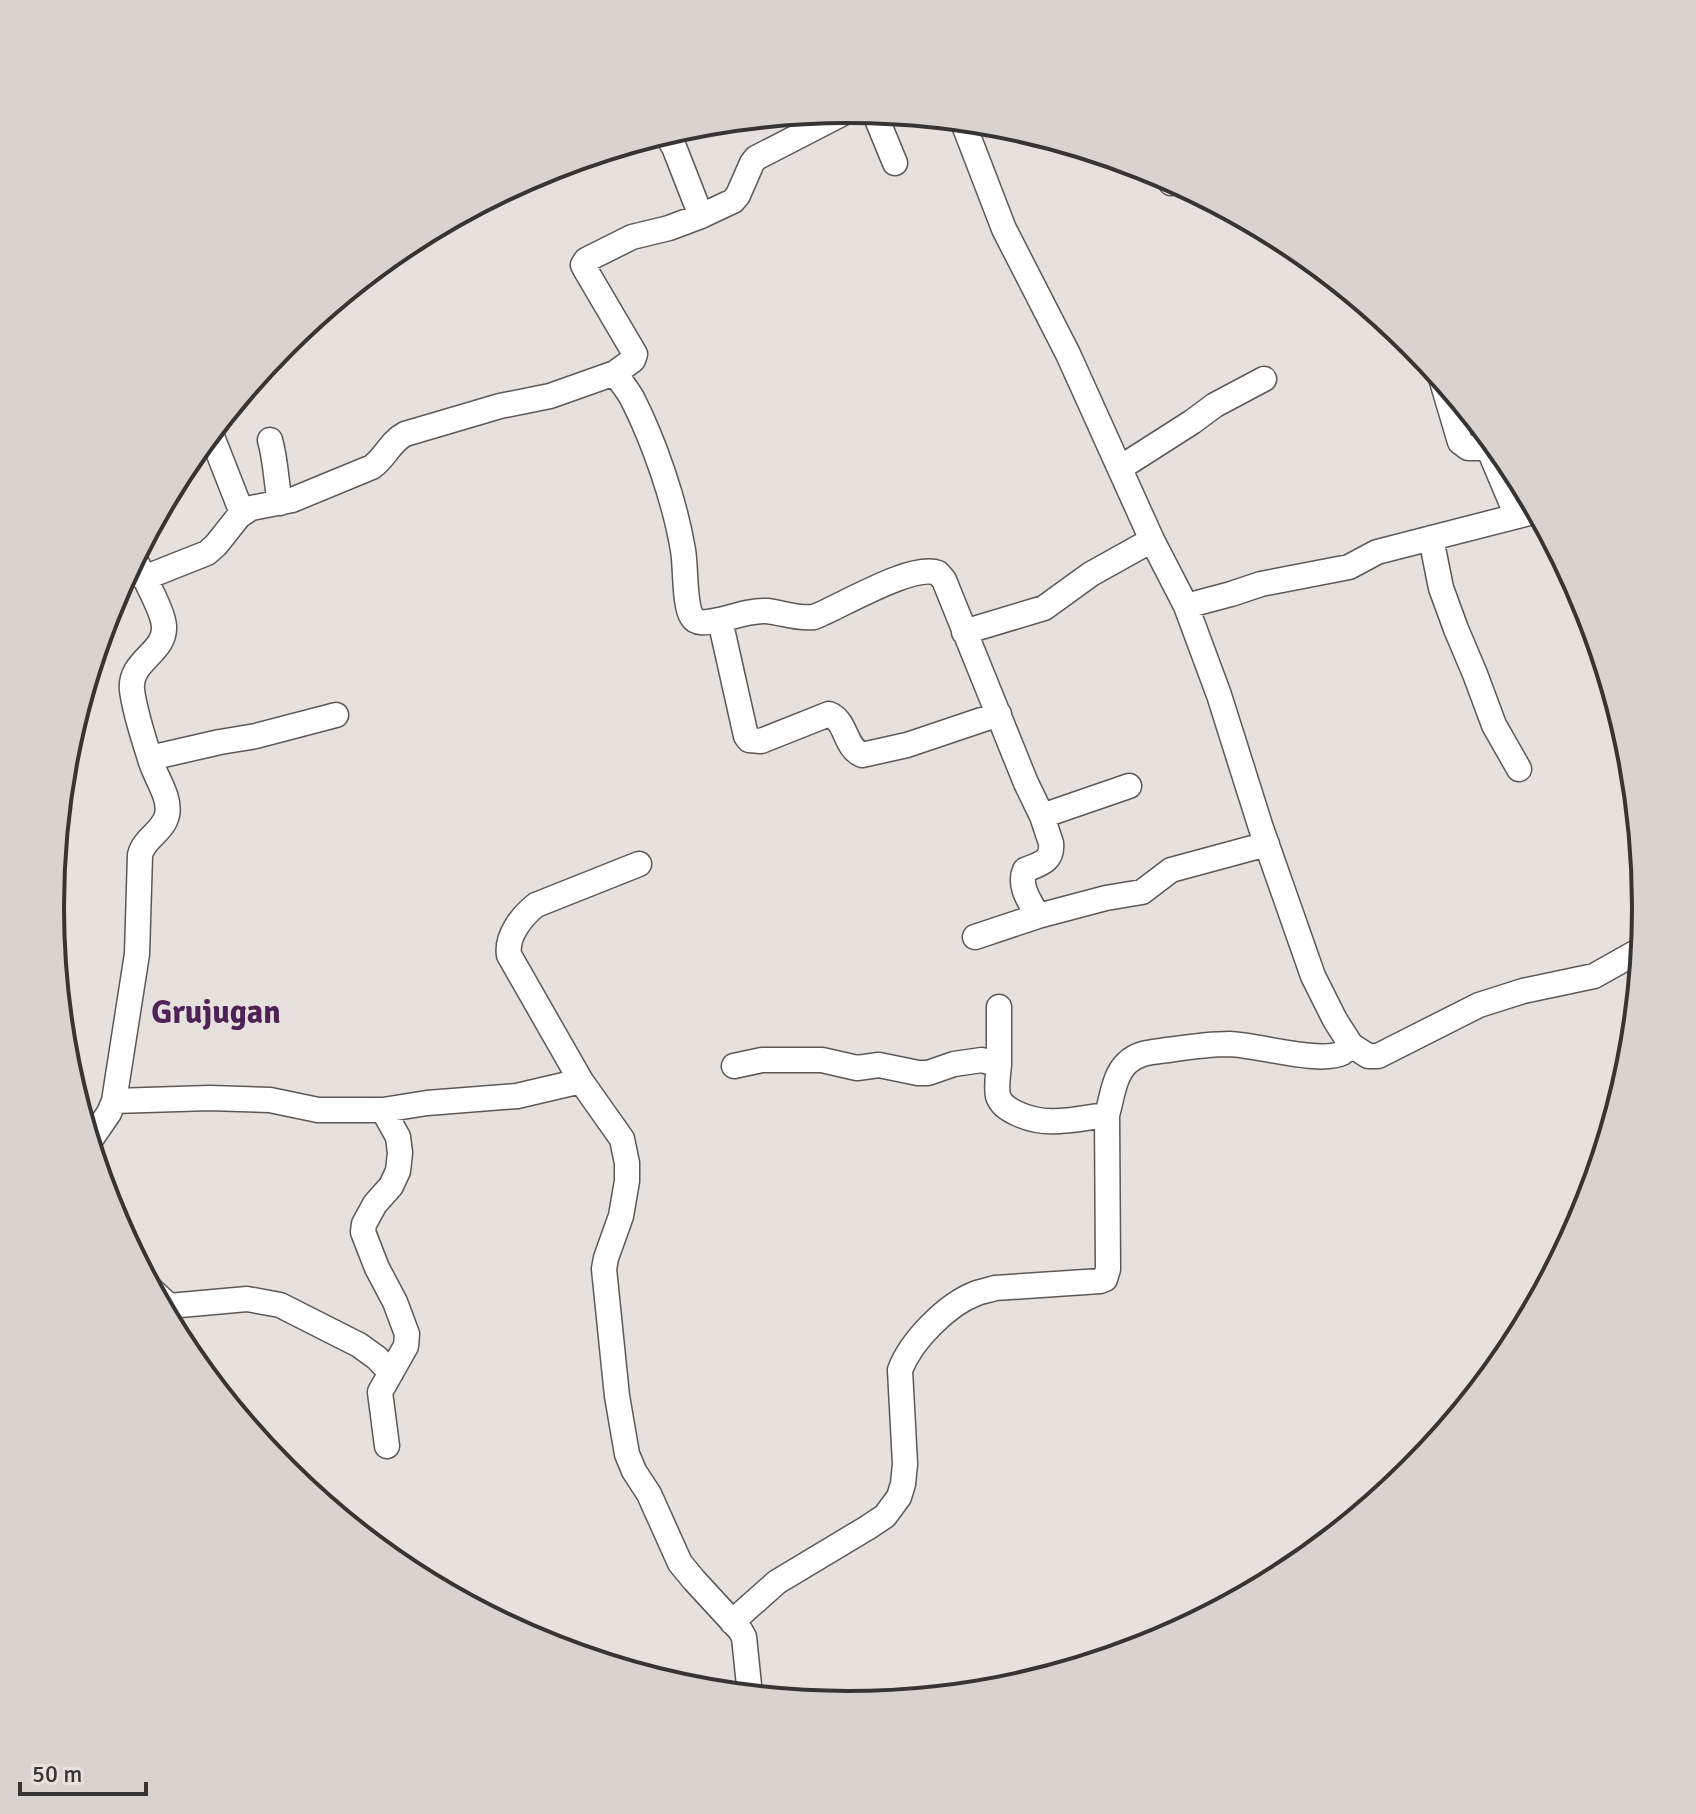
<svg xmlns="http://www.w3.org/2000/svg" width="1696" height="1814" font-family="Signika,sans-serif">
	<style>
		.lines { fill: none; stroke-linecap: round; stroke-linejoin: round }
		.minor-casing { stroke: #5d5855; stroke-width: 27 }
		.minor { stroke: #fff; stroke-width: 24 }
		.labels { text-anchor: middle; stroke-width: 8; stroke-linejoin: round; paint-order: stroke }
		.quarter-label { font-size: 32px; font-weight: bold; fill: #4e2256; stroke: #e7e1de }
		.rim { fill: none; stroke: #373534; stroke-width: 4 }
	</style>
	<rect width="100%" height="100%" fill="#e7e1de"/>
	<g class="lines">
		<defs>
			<path id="minor" d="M874,112L895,163
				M962,120L1004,229L1068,354L1152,540L1186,606L1219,695L1261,828L1313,976L1335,1020L1351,1045L1368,1056H1378L1479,1005L1523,991L1594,976L1642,949
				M665,133L674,147L701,216
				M1169,178L1171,183
				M615,373L633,360L635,354L585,269L583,265L586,260L632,237L669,228L701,216L733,201L738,195L752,163L756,158L851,109
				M1441,378L1460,442L1468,448H1483L1490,452L1517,516
				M211,434L242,513
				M270,440C276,461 276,482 280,503
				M1120,468L1192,422L1215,405L1264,379
				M1431,538L1441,588L1456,629L1475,674L1494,725L1519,769
				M144,578L207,553L216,545L239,516L251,508L292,500L372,467C385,458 390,442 405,434L500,406L550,396L615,373C620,381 627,389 632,398C654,441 675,502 683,550C686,567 684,605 692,617C697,626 712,621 720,620L746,736L749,740L761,741L829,714C847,721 844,747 862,755L907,745L999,714
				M1186,606L1231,594L1261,584L1349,567L1377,552L1537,511
				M720,620C735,616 752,610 767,611C784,613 797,619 814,617C842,606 912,563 938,573L944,580L1026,783L1042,816L1051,843C1053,862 1039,864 1025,870C1018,886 1030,902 1038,916
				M964,632L1044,608L1091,574L1152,540
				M150,758L220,742L256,736L336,715
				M1042,816L1129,786
				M639,864L536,905C522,916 506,936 509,955L581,1081L622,1139L627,1163V1181L621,1216L606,1258L604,1269L617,1396L627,1454L634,1471L649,1494L680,1563L694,1580L740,1630L744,1637L750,1695
				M975,937L1038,916L1106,898L1142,892L1171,870L1267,844
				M999,1065V1007
				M734,1066L762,1060H822L857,1068L879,1065L918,1073H928L954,1064L982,1060L999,1065C998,1075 996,1087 998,1096C1001,1105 1008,1109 1016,1113C1047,1128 1074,1119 1107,1115C1112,1098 1114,1075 1127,1063C1138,1052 1153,1052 1168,1050C1188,1047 1209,1044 1230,1044C1257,1045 1320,1064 1342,1053C1345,1051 1348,1048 1351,1045
				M114,1101L210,1098L270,1100L318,1110H383L427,1103L517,1096L581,1081
				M383,1110L398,1137L400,1153L398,1171L391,1186L375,1204L364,1224L363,1232L377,1268L395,1302L407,1334L406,1346L380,1392L387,1446
				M89,1142L109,1113L114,1101L137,954L140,855C144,838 163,832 167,815C171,798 156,778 151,762C144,739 135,714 132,690C129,660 166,653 164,626C163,611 142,573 134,558
				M153,1291L169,1306L247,1299L280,1305L359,1345L377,1358L391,1373
				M732,1622L777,1582L867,1528L885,1516L899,1497L903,1484L905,1464L900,1370C911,1341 947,1304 977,1293C982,1291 989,1290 995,1288L1100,1281L1105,1279L1108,1269L1107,1115"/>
		</defs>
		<use href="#minor" class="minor-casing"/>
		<use href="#minor" class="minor"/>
	</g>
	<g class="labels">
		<g class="quarter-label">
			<text x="216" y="1023">Grujugan</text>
		</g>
	</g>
	<path d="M0 0H1696V1814H0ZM64 907a784 784 0 1 1 1568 0a784 784 0 1 1-1568 0Z" fill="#d9d3d0" fill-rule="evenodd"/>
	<path class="rim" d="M64 907a784 784 0 1 1 1568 0a784 784 0 1 1-1568 0Z"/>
	<path d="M20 1782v12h126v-12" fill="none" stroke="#373534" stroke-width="4"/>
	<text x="32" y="1782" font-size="24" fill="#373534" stroke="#e7e1de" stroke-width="6" paint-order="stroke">50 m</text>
</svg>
